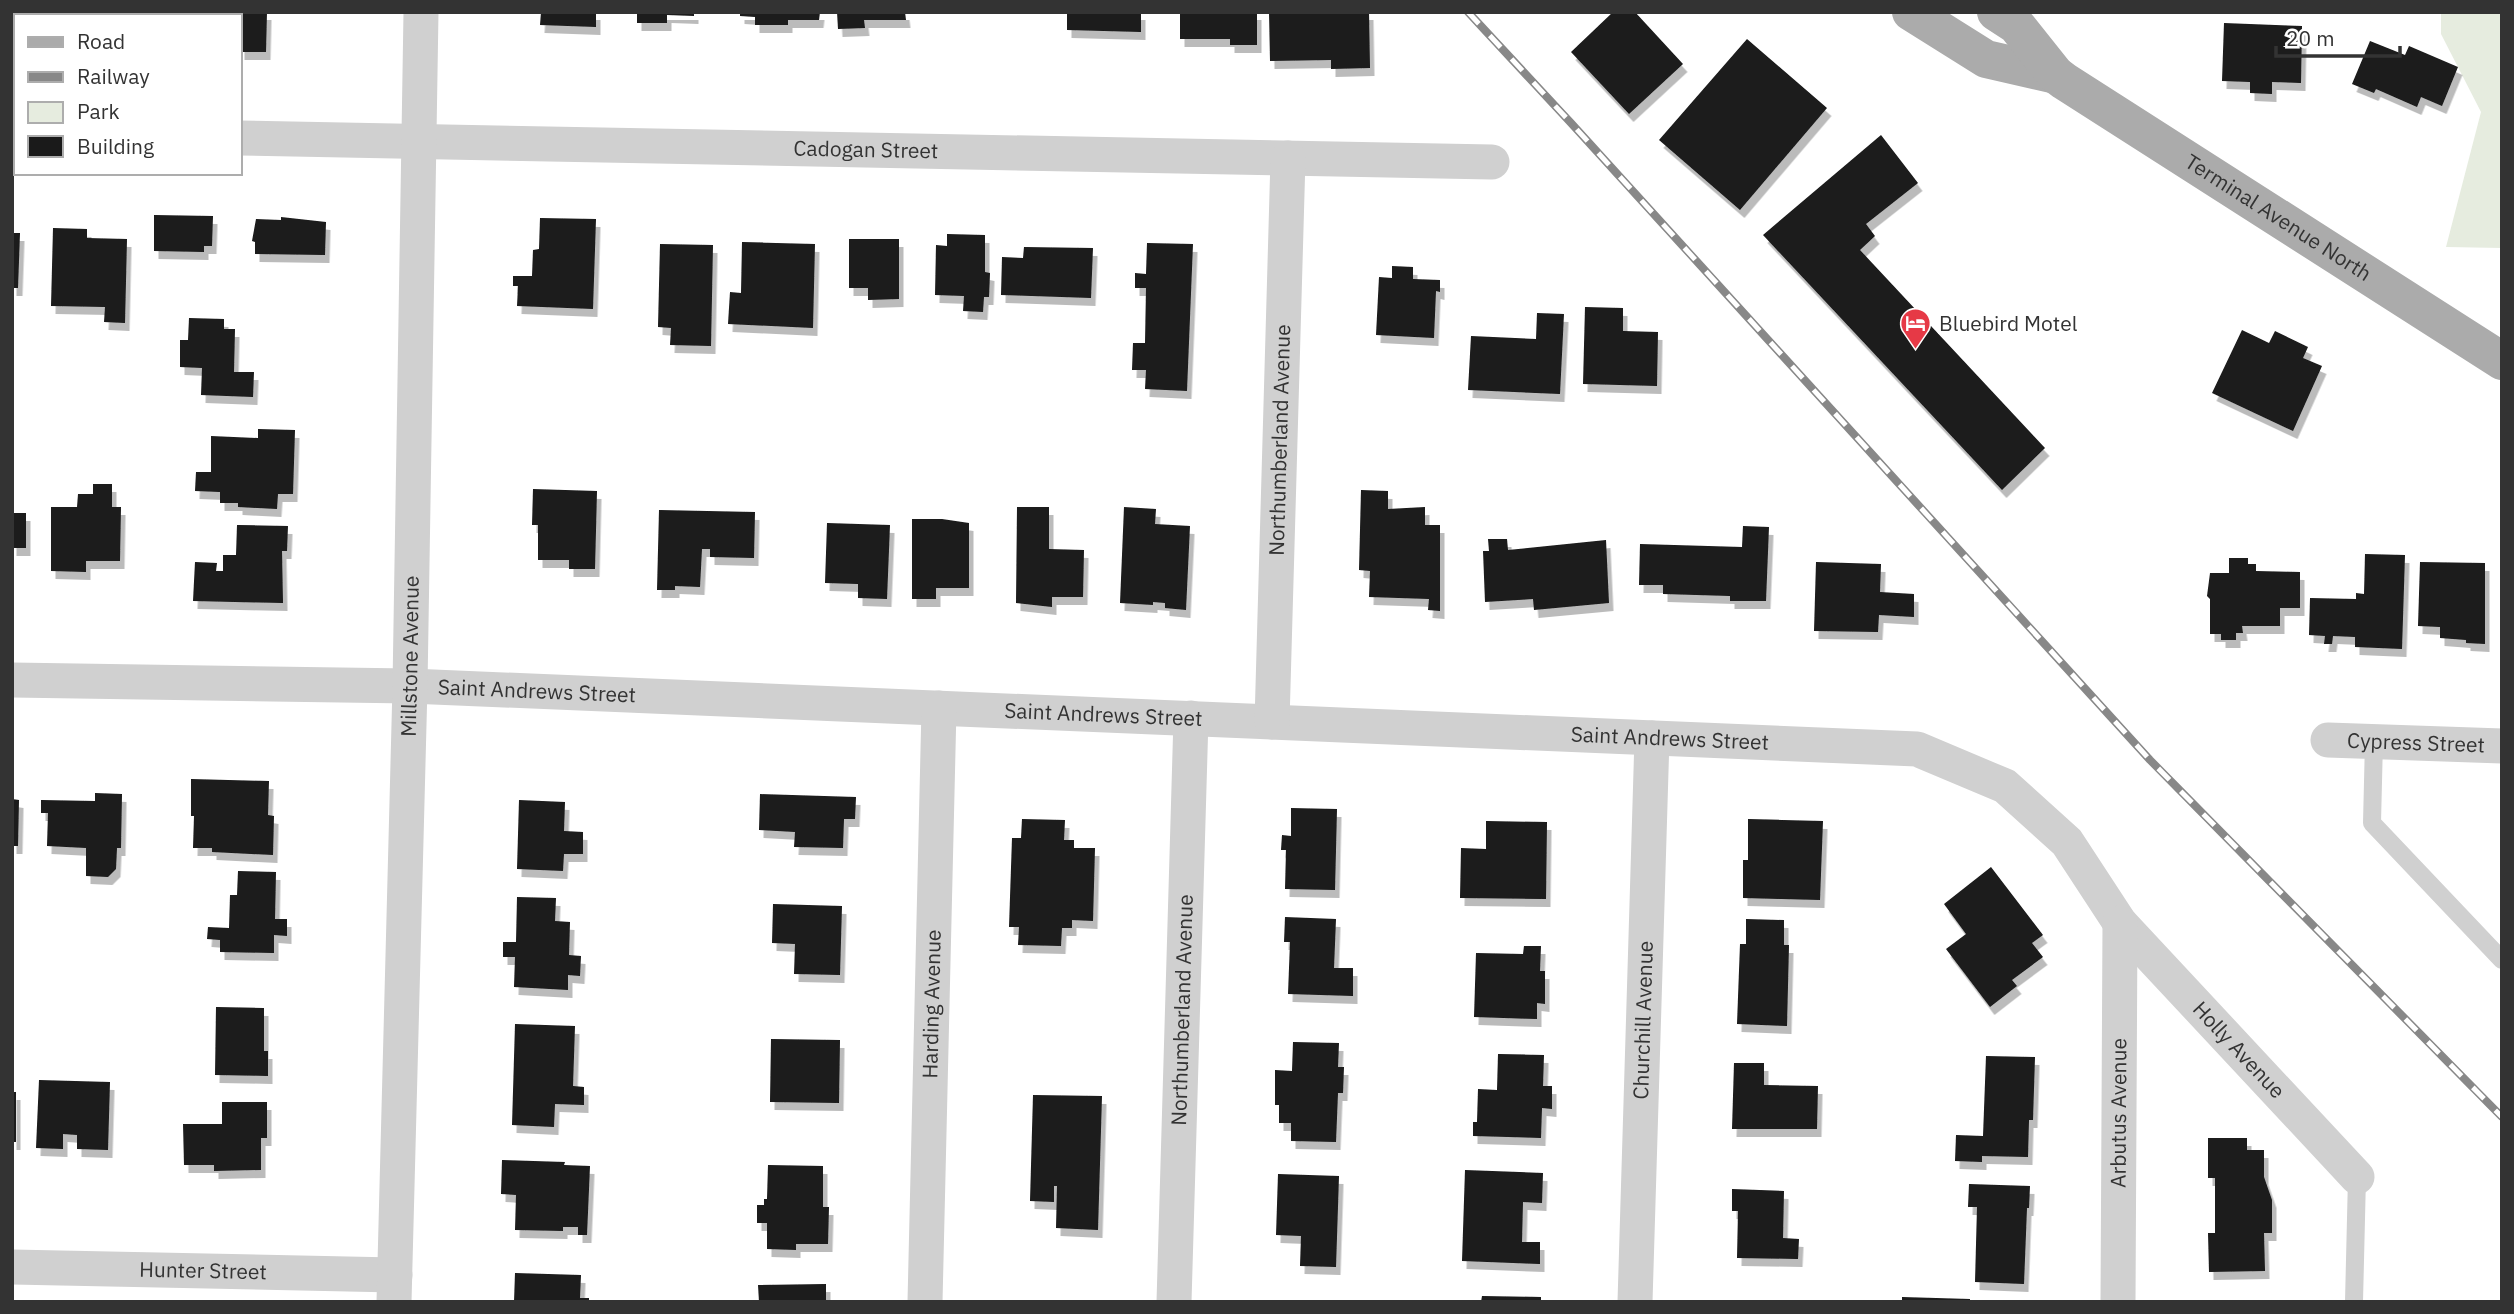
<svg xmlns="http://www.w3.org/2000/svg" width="2514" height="1314" font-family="'IBM Plex Sans',sans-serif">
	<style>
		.green { fill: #e6ecdf }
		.building { fill: #1a1a1a; filter: url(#shadow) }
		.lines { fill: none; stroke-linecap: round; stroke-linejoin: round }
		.service { stroke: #d0d0d0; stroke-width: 18 }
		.minor { stroke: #d0d0d0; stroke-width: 35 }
		.primary { stroke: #ababab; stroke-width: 38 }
		.rail-casing { stroke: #888; stroke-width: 8 }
		.rail { stroke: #fff; stroke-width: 5; stroke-dasharray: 16; stroke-linecap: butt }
		.labels { text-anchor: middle; stroke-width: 7; stroke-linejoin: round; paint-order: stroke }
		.street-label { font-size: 21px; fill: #333; stroke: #fff }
		.poi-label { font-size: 21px; fill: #333; stroke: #fff; text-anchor: start }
	</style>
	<defs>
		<filter id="shadow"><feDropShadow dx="4.5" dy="8" stdDeviation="0" flood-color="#0004"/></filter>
	</defs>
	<rect width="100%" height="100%" fill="#fff"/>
	<path class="green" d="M2441,12H2502V248L2446,247L2481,112L2441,34Z"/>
	<path class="building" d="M231,12H267L266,52H240V16H231Z
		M541,12H596V27L540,25Z
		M637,12H694V16L667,15V23H637Z
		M740,12H820L819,20H788V25H755V17L740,16Z
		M837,12H905L906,20H864L865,28L838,29Z
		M1067,12H1141V32L1067,30Z
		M1180,12H1257V45H1230V39H1180Z
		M1269,12H1369L1370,68L1331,69V60L1270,61Z
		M1613,12H1635L1683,64L1629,114L1571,52Z
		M2224,23L2302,26L2301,83L2272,82V94L2250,93V82L2222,81Z
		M1747,39L1827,108L1740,210L1659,140Z
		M2370,41L2405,55L2409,46L2458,67L2442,106L2421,97L2417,107L2376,89L2374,93L2352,84Z
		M1881,135L1918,183L1866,224L1875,236L1860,250L2045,448L2002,490L1763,235Z
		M154,215L213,216L212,246H204V252L154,251Z
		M281,217L326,222L325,255L255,254V242L252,241L256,219L281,220Z
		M540,218L596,219L593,309L517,306L518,286H513V276H532L533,250L539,249Z
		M53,228L87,229V238L127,239L125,323L104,322L105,307L51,306Z
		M12,233H20L18,288H12Z
		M947,234L985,235V272L990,273L989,297H984L983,312L963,311L964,296L935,295L936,245L947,246Z
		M849,239H899V299L868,300V288H849Z
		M742,242L815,244L813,328L728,324L730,292L741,293Z
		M1147,243L1193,244L1187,391L1145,389L1146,370H1132L1133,343H1145L1146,288H1135V273L1146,274Z
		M660,244L713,245L711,346L670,345L671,328L658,327Z
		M1024,247L1093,248L1091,298L1001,295L1002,257L1023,258Z
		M1392,266L1413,267V279L1440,280V292L1436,291L1434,338L1376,335L1379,277L1392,278Z
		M1585,307L1623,308V331L1658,332L1657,386L1583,384Z
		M1537,313L1564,314L1560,394L1468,390L1471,336L1536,339Z
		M189,318L224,319V329H235L234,372H254L253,397L201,395L202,368L180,367V340H188Z
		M2242,330L2269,343L2275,331L2308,347L2303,358L2322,366L2293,431L2212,393Z
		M258,429L295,430L293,494H278L277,509L238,507V503H220V492L195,491L196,472H211V436L258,438Z
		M93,484H112V507H121L120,561H86V572L51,571V507H77L78,494H93Z
		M533,489L597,491L595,569H569V560H538V525H532Z
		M1361,490L1388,491V509L1425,507V525H1440V611L1428,610L1429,599L1369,597L1370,571L1359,570Z
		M1017,507H1049V549L1084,550L1083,597H1052V607L1016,603Z
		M1124,507L1156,509L1155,524L1190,526L1186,610L1165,608V603L1153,602V605L1120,603Z
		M659,510L755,512L754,558L710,557V549H702L700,587L675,586V590H657Z
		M12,513H26V548H12Z
		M912,519H942L969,523V588H936V599H912Z
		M827,523L890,525L887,599L858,598V584L825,583Z
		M237,525L288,526L287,551H282L283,603L193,601L195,562L217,563L216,571H223V555H236Z
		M1743,526L1769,527L1766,601H1730V596L1663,594V585H1639L1640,544L1742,547Z
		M1488,539H1507L1508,550L1606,540L1609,603L1534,610L1533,599L1485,602L1483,551H1489Z
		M2365,554L2405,555L2402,649L2355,647V637L2333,636L2332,644H2324L2325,636L2309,635L2310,598L2356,599V593L2364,594Z
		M2229,558H2248V564H2256V571L2300,572V608H2280V626H2242L2243,633H2236V640H2221V634H2210V599L2207,596L2210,573H2229Z
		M1816,562L1881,564L1880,592L1914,594V617L1879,615L1878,632L1814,631Z
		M2420,562L2485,563V644L2466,643V640L2440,638V627L2418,626Z
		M191,779L269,781L268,815L274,816L273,855L212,852V848H193L194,816H191Z
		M95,793L122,794L121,848H117L116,869L108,877L86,876V848L47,846L48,813H41V800L95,801Z
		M760,794L856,797L855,819H844L843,848L794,847L795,832L759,830Z
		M12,799L19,800L18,846H12Z
		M519,800L565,802L564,831L583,832V854H564L563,871L517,869Z
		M1291,808L1337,809L1335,890L1285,889L1286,850H1281L1282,835L1291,836Z
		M1022,819L1065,820L1064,840H1074V848H1095L1093,921L1072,920V928H1062L1061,946L1018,945L1019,927H1009L1012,838H1021Z
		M1748,819L1823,821L1820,900L1743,898V860H1748Z
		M1486,821L1547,822L1546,899L1460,898L1461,848L1486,849Z
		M1991,867L2043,935L2032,943L2043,957L2012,980L2017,986L1990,1007L1946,949L1966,934L1944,904Z
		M238,871L276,872L275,919H287V936L274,935V953L220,952V940L207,939L208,927L229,928L230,895H237Z
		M517,897L556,898L555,921L570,922L569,955L581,956L580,976L568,975V990L514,987L515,957H503V942H516Z
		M773,904L842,906L840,975L794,974L795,944L772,943Z
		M1285,917L1336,919L1334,968H1353V996L1288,994L1290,942H1284Z
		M1746,919L1784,920V945H1789L1787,1026L1737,1024L1740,944H1746Z
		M1524,946H1541L1540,971H1545V1004L1537,1003V1019L1474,1017L1476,953L1523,954Z
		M216,1007L264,1008V1051H268V1076L215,1075Z
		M515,1024L575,1026L573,1086L584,1087V1105L555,1104L554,1127L512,1125Z
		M771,1039L840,1040L839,1103L770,1102Z
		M1293,1042L1339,1043L1338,1067H1344L1343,1093H1338L1336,1142L1291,1141V1123H1279V1105H1275V1070L1292,1071Z
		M1498,1054L1544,1055L1543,1086H1552V1109L1542,1108L1541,1138L1473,1136V1122H1477L1478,1089L1497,1090Z
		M1986,1056L2035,1057L2033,1120H2029L2028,1157L1982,1156V1162L1955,1161L1956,1135L1983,1136Z
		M1734,1063H1764V1085L1818,1086L1817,1129H1732Z
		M39,1080L110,1082L108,1150L77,1149V1135L63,1134V1149L36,1148Z
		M12,1092H16V1142H12Z
		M1033,1095L1102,1096L1098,1230L1056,1228L1057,1186H1054V1202L1030,1201Z
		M222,1102H267V1138H261V1170L214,1171V1165H184L183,1124H222Z
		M2208,1138H2247V1150H2264V1177L2272,1200V1233H2264L2265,1271L2209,1272L2208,1233H2215V1178H2208Z
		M502,1160L565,1162L564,1165L590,1166L587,1235H578V1227H563V1231L515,1230L516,1195L501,1194Z
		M768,1165L823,1166V1207H829L828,1244H796V1250L767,1249V1223H757V1205H764V1199H767Z
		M1465,1170L1543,1173L1542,1203L1523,1202L1522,1242H1540V1264L1462,1261Z
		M1278,1174L1339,1176L1336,1267L1300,1266L1301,1236L1276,1235Z
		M1969,1184L2030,1186L2029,1208H2027L2024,1284L1975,1282L1977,1207H1968Z
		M1732,1189L1784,1191L1783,1238L1799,1239L1798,1259L1737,1258L1738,1211H1732Z
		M515,1273L581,1275L580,1298H589V1302H514Z
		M826,1284V1302H759L758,1285Z
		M1482,1296L1541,1297V1302H1481Z
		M1902,1297L1970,1299V1302H1902Z"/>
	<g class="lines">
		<path class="service" d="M2374,741L2372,823L2502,960
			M2354,1302L2357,1177"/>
		<g class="minor">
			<path d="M12,133H16"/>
			<path id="s1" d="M240,138L1492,162"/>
			<path id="s2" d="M12,680L410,686L1917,749L2005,786L2067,842L2120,923L2357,1177"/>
			<path id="s3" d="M1272,722L1288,158"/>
			<path id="s4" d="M2328,740L2502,746"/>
			<path id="s5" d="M12,1267L395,1275"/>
			<path id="s6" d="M394,1302L410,686L421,12"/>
			<path id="s7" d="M925,1302L939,708"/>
			<path id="s8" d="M1174,1302L1191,718"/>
			<path id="s9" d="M1635,1302L1652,738"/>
			<path id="s10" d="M2118,1302L2120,923"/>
		</g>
		<g class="primary">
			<path d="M1911,12L1986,59L2056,75"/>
			<path id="s11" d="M1996,12L2016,25L2056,75L2064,81L2502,361"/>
		</g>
		<defs>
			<path id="rail" d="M1468,12L1571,123L2150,760L2502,1117"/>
		</defs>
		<use href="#rail" class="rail-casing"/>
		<use href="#rail" class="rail"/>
	</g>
	<defs>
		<symbol id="hotel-pin" viewBox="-11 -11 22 30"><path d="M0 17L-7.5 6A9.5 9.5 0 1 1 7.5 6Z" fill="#e63946" stroke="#fff"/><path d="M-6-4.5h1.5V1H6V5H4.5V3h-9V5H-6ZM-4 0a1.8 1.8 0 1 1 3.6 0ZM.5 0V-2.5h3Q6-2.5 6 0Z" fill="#fff"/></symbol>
	</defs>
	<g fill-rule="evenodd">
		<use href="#hotel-pin" x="1898" y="306" width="35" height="47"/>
	</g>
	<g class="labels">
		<g class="street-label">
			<text dy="7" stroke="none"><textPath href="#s1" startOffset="626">Cadogan Street</textPath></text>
			<text dy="7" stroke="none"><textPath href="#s11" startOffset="352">Terminal Avenue North</textPath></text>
			<text dy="7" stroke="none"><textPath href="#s3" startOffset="282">Northumberland Avenue</textPath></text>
			<text dy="7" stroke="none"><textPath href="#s6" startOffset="646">Millstone Avenue</textPath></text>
			<text dy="7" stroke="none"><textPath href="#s2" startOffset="525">Saint Andrews Street</textPath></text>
			<text dy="7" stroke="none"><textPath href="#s2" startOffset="1092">Saint Andrews Street</textPath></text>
			<text dy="7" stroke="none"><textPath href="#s2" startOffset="1659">Saint Andrews Street</textPath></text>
			<text dy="7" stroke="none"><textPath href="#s4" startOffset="88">Cypress Street</textPath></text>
			<text dy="7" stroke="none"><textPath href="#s7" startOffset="298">Harding Avenue</textPath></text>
			<text dy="7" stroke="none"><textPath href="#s8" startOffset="292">Northumberland Avenue</textPath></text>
			<text dy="7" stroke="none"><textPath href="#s9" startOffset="282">Churchill Avenue</textPath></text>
			<text dy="7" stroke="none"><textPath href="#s2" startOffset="2356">Holly Avenue</textPath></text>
			<text dy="7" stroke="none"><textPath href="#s10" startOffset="189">Arbutus Avenue</textPath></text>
			<text dy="7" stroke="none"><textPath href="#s5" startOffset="191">Hunter Street</textPath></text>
		</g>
		<g class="poi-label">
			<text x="1939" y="331">Bluebird Motel</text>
		</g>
	</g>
	<rect width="2514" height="1314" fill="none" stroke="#333333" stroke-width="28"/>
	<rect x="14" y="14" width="228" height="161" fill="#ffffff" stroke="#adadad" stroke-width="2"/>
	<rect x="28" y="37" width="35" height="10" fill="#ababab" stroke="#adadad" stroke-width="2"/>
	<text x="77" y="49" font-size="21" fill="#333333">Road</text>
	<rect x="28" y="72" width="35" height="10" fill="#888888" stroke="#adadad" stroke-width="2"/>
	<text x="77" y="84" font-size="21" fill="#333333">Railway</text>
	<rect x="28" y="102" width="35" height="21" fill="#e6ecdf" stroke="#adadad" stroke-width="2"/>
	<text x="77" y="119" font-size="21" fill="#333333">Park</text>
	<rect x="28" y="136" width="35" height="21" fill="#1a1a1a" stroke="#adadad" stroke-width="2"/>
	<text x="77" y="154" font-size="21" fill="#333333">Building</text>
	<path d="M2276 46v10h124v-10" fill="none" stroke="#333333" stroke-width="3.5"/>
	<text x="2286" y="46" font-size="21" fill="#333333" stroke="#ffffff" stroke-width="5" paint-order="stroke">20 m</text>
</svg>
